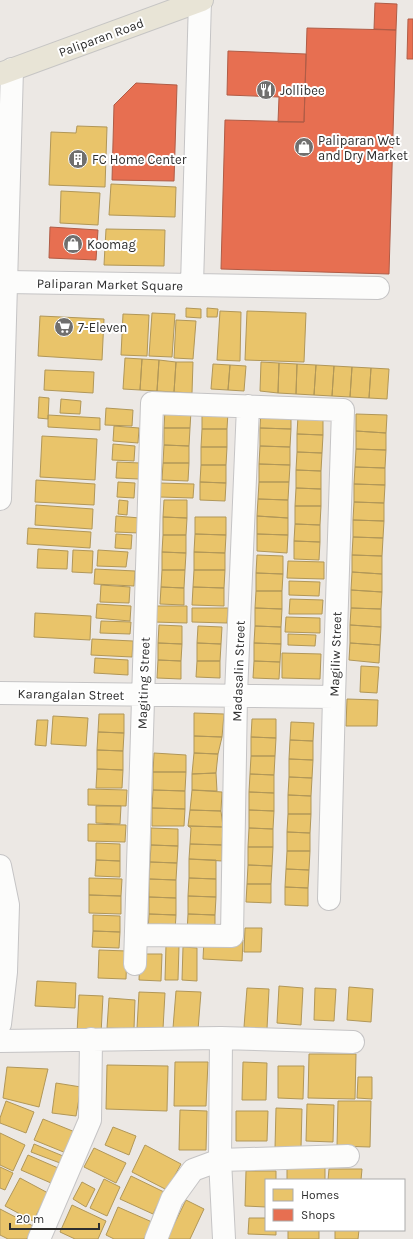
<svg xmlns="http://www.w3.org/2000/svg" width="413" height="1239" font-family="Karla,sans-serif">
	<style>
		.homes { fill: #e9c46a; stroke: #b19758 }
		.shops { fill: #e76f51; stroke: #b05c46 }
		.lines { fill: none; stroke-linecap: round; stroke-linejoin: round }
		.street-casing { stroke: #c5c4c5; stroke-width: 24 }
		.secondary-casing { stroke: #c5c4c5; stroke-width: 24 }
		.primary-casing { stroke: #c6c5c4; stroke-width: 24 }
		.street { stroke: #fcfcfb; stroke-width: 22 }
		.secondary { stroke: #fcfcfb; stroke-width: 22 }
		.primary { stroke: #e8e4d6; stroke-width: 22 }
		.labels { text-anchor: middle; stroke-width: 4; stroke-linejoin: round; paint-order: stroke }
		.street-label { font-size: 13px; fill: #2e2e2e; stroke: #fff }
		.poi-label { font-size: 13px; fill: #2e2e2e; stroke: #fff; text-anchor: start }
	</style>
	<rect width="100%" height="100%" fill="#ece8e4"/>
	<path class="homes" d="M77,126L107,127L105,187L49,185L51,132L76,133Z
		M111,184L176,187L175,217L109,215Z
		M61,191L100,193L98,225L60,223Z
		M106,229L165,230L164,266L104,265Z
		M186,308L201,309V318L186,317Z
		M207,308L218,309L217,317H207Z
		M220,311L241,312L240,361L217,360Z
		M247,311L306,313L304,362L245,360Z
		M152,313L175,314L172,357L149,356Z
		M123,314L149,315L147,356L121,355Z
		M40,316L104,319L102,360L38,356Z
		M176,320L196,321L193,359L174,358Z
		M125,358L142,359L140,390L123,389Z
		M142,359L159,360L157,391L140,390Z
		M159,360L176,362L174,392L157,391Z
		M176,362H193L192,393L174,392Z
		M261,362L279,363L278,393L260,391Z
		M279,363L297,364L296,394L278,393Z
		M213,364L230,365L228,390L211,389Z
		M297,364L316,365L314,395L296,394Z
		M230,365L246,366L244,391L228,390Z
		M316,365L334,366L332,396L314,395Z
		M334,366L352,367L350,397L332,396Z
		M352,367L371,368L369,398L350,397Z
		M371,368L389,369L387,399L369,398Z
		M45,370L94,372L93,393L44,390Z
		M39,397L49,398L48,419L38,418Z
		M61,399L81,401L80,414L60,413Z
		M106,408L133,410L132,426L105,425Z
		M165,410L191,411L190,428H164Z
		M202,411L228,412L227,429H202Z
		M261,411L291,412V429L260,428Z
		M356,414L387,415L386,433L356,431Z
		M48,415L100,418V430L48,427Z
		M298,416L323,417V435L297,434Z
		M114,426L139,428L138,443L113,441Z
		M164,428H190L189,446L164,445Z
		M260,428L291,429L290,447L260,446Z
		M202,429H227V447H201Z
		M356,431L386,433V450L356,449Z
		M297,434L323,435L322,453L297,452Z
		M42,436L97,439L95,480L40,477Z
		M113,444L135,446L134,461L112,460Z
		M164,445L189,446V463H163Z
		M260,446L290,447V465L259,464Z
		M201,447H227L226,465H201Z
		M356,449L386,450L385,468L355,467Z
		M297,452L322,453L321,471L296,470Z
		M117,462L140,463L139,479L116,478Z
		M163,463H189L188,481L162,480Z
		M259,464L290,465L289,482H259Z
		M201,465H226V483L200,482Z
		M355,467L385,468V485L354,484Z
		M296,470L321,471V489L296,488Z
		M36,480L95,484L94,505L35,502Z
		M118,482L135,483L134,498L117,497Z
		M200,482L226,483L225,501L200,500Z
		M259,482H289L288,500L258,499Z
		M160,483L194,484L193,498L160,497Z
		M354,484L385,485L384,503L354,502Z
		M296,488L321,489V506H295Z
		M258,499L288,500V518L257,516Z
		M119,500L128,501L127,515L118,514Z
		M164,500H187V518L163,517Z
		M354,502L384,503V521L353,520Z
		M36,505L93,509L92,529L35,525Z
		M295,506H321L320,525L295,524Z
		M116,516L140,518L139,533L115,532Z
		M257,516L288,518V535L257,534Z
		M163,517L187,518L186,535H163Z
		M195,517H226V535L195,534Z
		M353,520L384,521L383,538L353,537Z
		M295,524L320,525V542L294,541Z
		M28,528L91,532L90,548L27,544Z
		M116,534L132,535L131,549L115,548Z
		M195,534L226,535L225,553L194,552Z
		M257,534L288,535L287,553L257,551Z
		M163,535H186V553L162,552Z
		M353,537L383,538L382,556L352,555Z
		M294,541L320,542L319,560L294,559Z
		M38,549L68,551L67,569L37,568Z
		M73,550L93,551L92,573L72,572Z
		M98,550L128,552L126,567L97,566Z
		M162,552L186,553L185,570H162Z
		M194,552L225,553V570H194Z
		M257,555L283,556V574L256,573Z
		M352,555L382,556V574L352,572Z
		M288,561L324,562V579L287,578Z
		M95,569L135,571L134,586L94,584Z
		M162,570H185L184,588L161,587Z
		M194,570H225L224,588L193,587Z
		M352,572L382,574V592L351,590Z
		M256,573L283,574L282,591H256Z
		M289,581L320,582L319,596L289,595Z
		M101,585L130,587L129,603L100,602Z
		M161,587L184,588V605L160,604Z
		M193,587L224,588V606L192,605Z
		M351,590L382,592L381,609L351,608Z
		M256,591H282V609L255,608Z
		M290,599L323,600L322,614H289Z
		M97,604L131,606L130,621L96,618Z
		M154,606H187V623L154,622Z
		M192,608H228L227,623L192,622Z
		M255,608L282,609L281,627L255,626Z
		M351,608L381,609V627L350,625Z
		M35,613L91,616L90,640L34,637Z
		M286,617L320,618V633L285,632Z
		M101,621L131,622L130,634L100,633Z
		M159,625L182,626V644L158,643Z
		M350,625L381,627L380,645L350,643Z
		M198,626L222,627L221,644L197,643Z
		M255,626L281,627V644L254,643Z
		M288,634L316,635L315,646L288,645Z
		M92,639L133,641L132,657L91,655Z
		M158,643L182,644L181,661L158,660Z
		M197,643L221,644L220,661H197Z
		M254,643L281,644L280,662L254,661Z
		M350,643L380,645L379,663L349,660Z
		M282,653L321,654L320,679L282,678Z
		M95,658L128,660V675L94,673Z
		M158,660L181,661V679L157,678Z
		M197,661H220V678L196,677Z
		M254,661L280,662L279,679L253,678Z
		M361,666L379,667L377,693L360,692Z
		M347,699L378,700L377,726H346Z
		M194,713L224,714L222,737L194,736Z
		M99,714H124V733L98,732Z
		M53,716L88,718L86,746L51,744Z
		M252,719H276V738L251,737Z
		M37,720H48L46,746L35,745Z
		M291,722L314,723L313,741L290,740Z
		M98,732L124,733L123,751L97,750Z
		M194,736L222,737L218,754L194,753Z
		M251,737L276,738L275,756H251Z
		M290,740L313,741V760L289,759Z
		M97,750L123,751V770L97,769Z
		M154,753L186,755V772H153Z
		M194,753L218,754L216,773L192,774Z
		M251,756H275L274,775L250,774Z
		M289,759L313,760L312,778L289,777Z
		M97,769L123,770L122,788H96Z
		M153,772H186L185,791L153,790Z
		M216,773L217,791L192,790V774Z
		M250,774L274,775V793L249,792Z
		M289,777L312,778L311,796L288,795Z
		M88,789L127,790L126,806L88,805Z
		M153,790L185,791V809L152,808Z
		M192,790L222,792L221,811L190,810Z
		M249,792L274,793V811L249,810Z
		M288,795L311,796V814H288Z
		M96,806H121L120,824L96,823Z
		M152,808L185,809L184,826H152Z
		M190,810L221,811L223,827L188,826Z
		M249,810L274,811L273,829L249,828Z
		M288,814H311L310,833L287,832Z
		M88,824L126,825L125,842L88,841Z
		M188,826L223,827L222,845L190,844L191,828Z
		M151,828L178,829V846L151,845Z
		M249,828L273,829V847H248Z
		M287,832L310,833V851H287Z
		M96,843L120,844V861L96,860Z
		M190,844L222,845V861L189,859Z
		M151,845L178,846L177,863L150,862Z
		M248,847H273L272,866L248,865Z
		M287,851H310L309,870L286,869Z
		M189,859L216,860V879L189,878Z
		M96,860L120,861V877L95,876Z
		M150,862L177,863L176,880L149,879Z
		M248,865L272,866L271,884H247Z
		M286,869L309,870L308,888L285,887Z
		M89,878L122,879L121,896L89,895Z
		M189,878L216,879V897L188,896Z
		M149,879L176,880V898L149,897Z
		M247,884H271V903L246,902Z
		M285,887L308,888V906L285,905Z
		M89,895L121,896V914L89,913Z
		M188,896L216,897L215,915L188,914Z
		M149,897L176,898V915L149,914Z
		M149,914L176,915L175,932L148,931Z
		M188,914L215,915V934L187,933Z
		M93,915L120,916V932L93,931Z
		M245,928H262L261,952H244Z
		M93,931L120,932L119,948L92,947Z
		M204,939L243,940L242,961L203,959Z
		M166,945L179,946L178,980H165Z
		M183,947L197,948V981L182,980Z
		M99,950L127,951L126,979L98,978Z
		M140,954H162L161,981L139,980Z
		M37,981L76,983L75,1008L35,1006Z
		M279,986L303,988L301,1025L277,1023Z
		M349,987L373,989L371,1022L347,1020Z
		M247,988L269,989L267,1029L244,1027Z
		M315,988L336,989L334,1021L314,1020Z
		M176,991L201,992L198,1030L173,1028Z
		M139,992L165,993L163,1029L137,1028Z
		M79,995L103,996L101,1034L77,1033Z
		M109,998L135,1000L134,1029L107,1028Z
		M309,1054H356L355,1099L308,1098Z
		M175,1062H208L206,1106H174Z
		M243,1062L267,1063L266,1100H242Z
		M107,1065L168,1066L167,1111L106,1109Z
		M278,1066H304L303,1099L278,1098Z
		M7,1067L48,1069L39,1107L3,1098Z
		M358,1077H372V1099L357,1098Z
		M56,1083L81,1087L76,1116L52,1113Z
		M6,1101L34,1112L26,1133L0,1123V1118Z
		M338,1101H371L370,1147L337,1146Z
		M307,1104L334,1105L333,1142L306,1141Z
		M276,1108L302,1109L301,1148H275Z
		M180,1110L207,1111L206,1150H179Z
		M236,1111H268L267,1141H236Z
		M43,1119L75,1132L66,1153L34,1140Z
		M113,1127L136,1136L129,1155L105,1145Z
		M0,1133L25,1145L13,1171L0,1165Z
		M34,1144L63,1156L60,1163L31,1152Z
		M145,1145L181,1164L167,1190L132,1172Z
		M94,1148L126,1163L116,1183L84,1167Z
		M28,1155L58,1168L51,1183L21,1170Z
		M287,1165L325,1166V1180H287Z
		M0,1167L13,1173L5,1190L0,1188Z
		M329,1169H362L361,1180H328Z
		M246,1171H276V1180H266V1207L245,1206Z
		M131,1176L164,1192L153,1214L120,1199Z
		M20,1178L48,1193L33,1221L5,1206Z
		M104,1179L120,1187L107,1216L90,1208Z
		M82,1182L95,1189L86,1207L73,1199Z
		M186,1200L204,1209L190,1239H167Z
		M72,1205L106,1221L98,1239H75L60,1232Z
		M118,1207L152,1222L144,1239H114L106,1235Z
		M0,1209L33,1226L27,1239H8L0,1235Z
		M249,1218H266V1230H276V1235L248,1234Z
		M288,1230H319V1239H288Z
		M335,1230H359L358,1239H335Z"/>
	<path class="shops" d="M375,3L397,4L396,30L374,29Z
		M408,19H413V59H407Z
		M307,28L396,30L389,274L221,269L225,120L304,122Z
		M228,51L306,54L304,122H278L279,97L227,95Z
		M136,83L177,85L174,181L112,180L114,105Z
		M50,227L98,230L96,260L49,258Z"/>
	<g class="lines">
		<defs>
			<path id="street" d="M7,282L378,288
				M192,285L200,0
				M0,693L334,697
				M136,935L232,936L236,695L248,406
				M135,964L152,403L343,410L334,697L329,899
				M221,1038L220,1160L224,1239
				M0,1041L221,1038L353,1042
				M39,1239L90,1120L91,1039
				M156,1239L172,1199L193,1170L220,1160L348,1156"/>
			<path id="secondary" d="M0,499L12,69
				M0,866L8,905L6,972L0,1024"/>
			<path id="primary" d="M0,74L202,0"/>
		</defs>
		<use href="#street" class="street-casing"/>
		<use href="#secondary" class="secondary-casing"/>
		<use href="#primary" class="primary-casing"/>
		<use href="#street" class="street"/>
		<use href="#secondary" class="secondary"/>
		<use href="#primary" class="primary"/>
	</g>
	<defs>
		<symbol id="restaurant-disc" viewBox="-11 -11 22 22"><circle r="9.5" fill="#706f6e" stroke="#fff"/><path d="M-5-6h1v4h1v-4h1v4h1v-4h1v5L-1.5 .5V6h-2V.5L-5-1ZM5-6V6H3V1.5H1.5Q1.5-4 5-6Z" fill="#fff"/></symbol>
		<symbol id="shop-disc" viewBox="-11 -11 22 22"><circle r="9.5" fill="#706f6e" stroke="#fff"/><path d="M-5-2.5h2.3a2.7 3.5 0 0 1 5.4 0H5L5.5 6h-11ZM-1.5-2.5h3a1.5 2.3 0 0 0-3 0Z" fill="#fff"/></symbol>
		<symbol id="building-disc" viewBox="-11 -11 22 22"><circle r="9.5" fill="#706f6e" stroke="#fff"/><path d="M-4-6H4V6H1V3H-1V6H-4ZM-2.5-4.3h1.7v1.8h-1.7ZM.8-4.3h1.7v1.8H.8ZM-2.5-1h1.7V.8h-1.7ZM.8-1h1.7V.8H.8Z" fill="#fff"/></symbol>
		<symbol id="supermarket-disc" viewBox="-11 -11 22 22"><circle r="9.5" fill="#706f6e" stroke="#fff"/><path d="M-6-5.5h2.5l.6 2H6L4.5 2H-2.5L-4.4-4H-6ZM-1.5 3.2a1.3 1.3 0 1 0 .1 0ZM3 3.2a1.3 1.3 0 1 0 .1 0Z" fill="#fff"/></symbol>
	</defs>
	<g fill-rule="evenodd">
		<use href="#restaurant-disc" x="255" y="79" width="22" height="22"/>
		<use href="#shop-disc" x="293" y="136" width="22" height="22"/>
		<use href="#building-disc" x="67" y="148" width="22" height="22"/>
		<use href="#shop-disc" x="62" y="233" width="22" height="22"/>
		<use href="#supermarket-disc" x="53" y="316" width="22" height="22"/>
	</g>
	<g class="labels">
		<g class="street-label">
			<text transform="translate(101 37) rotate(-20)" y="5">Paliparan Road</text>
			<text transform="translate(110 284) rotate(1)" y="5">Paliparan Market Square</text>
			<text transform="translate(335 654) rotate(-88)" y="5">Magiliw Street</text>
			<text transform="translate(238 671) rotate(-88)" y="5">Madasalin Street</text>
			<text transform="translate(143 683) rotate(-88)" y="5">Magiting Street</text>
			<text transform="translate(71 694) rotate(1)" y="5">Karangalan Street</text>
		</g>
		<g class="poi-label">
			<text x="280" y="95">Jollibee</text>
			<text x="318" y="145">Paliparan Wet<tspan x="318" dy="15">and Dry Market</tspan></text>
			<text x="92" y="164">FC Home Center</text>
			<text x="87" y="249">Koomag</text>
			<text x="78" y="332">7-Eleven</text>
		</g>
	</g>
	<rect x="265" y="1179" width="140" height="52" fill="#ffffff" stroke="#ababab"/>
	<rect x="273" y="1189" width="20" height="12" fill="#e9c46a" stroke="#ababab"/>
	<text x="301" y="1199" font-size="12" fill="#2e2e2e">Homes</text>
	<rect x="273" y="1209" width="20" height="12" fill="#e76f51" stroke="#ababab"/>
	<text x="301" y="1219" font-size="12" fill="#2e2e2e">Shops</text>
	<path d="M10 1223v6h89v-6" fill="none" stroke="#2e2e2e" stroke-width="2"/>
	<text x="16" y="1223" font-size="12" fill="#2e2e2e" stroke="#ffffff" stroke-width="3" paint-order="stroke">20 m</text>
</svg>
